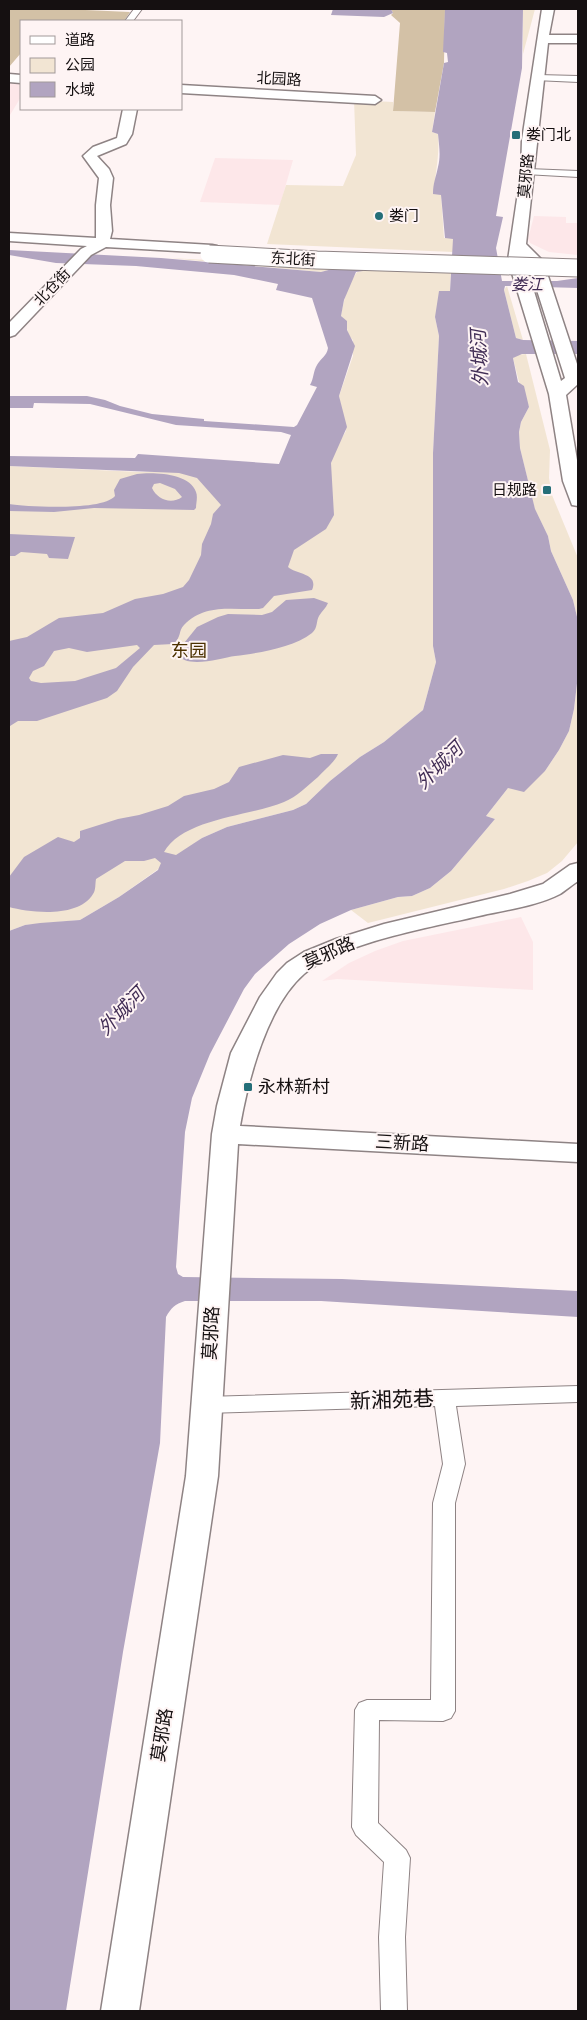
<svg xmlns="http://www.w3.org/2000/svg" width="587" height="2020" font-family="'DejaVu Sans','Noto Sans SC',sans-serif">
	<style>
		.built { fill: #fde7e9 }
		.green { fill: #f2e5d3 }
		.forest { fill: #d3c1a6 }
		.water { fill: #b1a4c0; fill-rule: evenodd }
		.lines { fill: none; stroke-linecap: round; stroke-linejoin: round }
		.street-casing { stroke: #8e8384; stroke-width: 2 }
		.secondary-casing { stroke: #8e8384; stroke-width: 3 }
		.street { fill: #fff; fill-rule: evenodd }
		.secondary { fill: #fff; fill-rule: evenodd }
		.secondary-bridge-casing { stroke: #8e8384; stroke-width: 19; stroke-linecap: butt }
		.secondary-bridge { stroke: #fff; stroke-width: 17 }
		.poi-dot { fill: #256e78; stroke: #fef4f4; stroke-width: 2 }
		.labels { text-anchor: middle; stroke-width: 4; stroke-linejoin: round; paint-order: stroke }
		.far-street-label { font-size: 15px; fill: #151011; stroke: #fef4f4 }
		.far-poi-label { font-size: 15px; fill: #151011; stroke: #fef4f4; text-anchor: start }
		.far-water-label { font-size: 16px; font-style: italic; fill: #422e56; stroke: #fef4f4 }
		.park-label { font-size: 18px; fill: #4c3100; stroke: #fef4f4 }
		.street-label { font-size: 18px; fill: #151011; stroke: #fef4f4 }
		.poi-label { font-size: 18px; fill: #151011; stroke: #fef4f4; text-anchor: start }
		.water-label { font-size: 19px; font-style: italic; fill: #422e56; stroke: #fef4f4 }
		.near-street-label { font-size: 21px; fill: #151011; stroke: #fef4f4 }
	</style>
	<rect width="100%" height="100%" fill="#fef4f4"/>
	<path class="built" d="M9,80L21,81V97L10,115Z
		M215,158L293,160L280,205L200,202Z
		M534,216L566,217V223H578V255L549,252L530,243L528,239Z
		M521,917L533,942V990L337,979L322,981L349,963L375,951L403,941Z"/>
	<path class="green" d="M523,9H535L523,54Z
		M354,100L393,102V111L435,112L432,132L438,134C440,155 435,173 434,194H441L444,238H453V252L267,244L286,185L343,186L356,155Z
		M169,258L343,267L321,272Z
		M364,266L451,270L450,291L435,317L439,336L433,453V646L436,662L423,710L384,742L360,757L330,781L306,804L293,810L227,827L202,838L119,897L80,920L25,925L9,931V466L140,472L331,463L334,451L346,431L339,396L353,356V340L348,335L346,321L341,316C344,299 349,276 364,266Z
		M507,286L523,340L516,338L504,290Z
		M526,354L550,450L549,478L552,495L578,558V621L573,600L551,551L548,536L535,510L520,448L519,432L521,422L529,407L519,382L513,358L516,355Z
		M578,675V842L562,861L547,873L528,881L504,889L368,923L351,910L398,897L412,896L430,888L451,871L495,819L486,816L508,788L545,771L559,750L569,731L574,709Z"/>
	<path class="forest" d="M9,9H63L130,12L124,21H21V53L9,67Z
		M391,9H445L444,63L435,112L393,111L400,23L391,15L393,13Z"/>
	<path class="water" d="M333,9H391L393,13L384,17L331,15Z
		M445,9H523L522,68L496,216L503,217L496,248L502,281H557L578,278V288L509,286H505L504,290L516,338L523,340L578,341V354H522L513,358L518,382L524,386L529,407L521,422L519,432L520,448L535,509L548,536L551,551L573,600L578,621V675L574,709L569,731L559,750L545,771L524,792L508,788L486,816L495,819L451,871L430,888L412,896L398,897L351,910L320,924L289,944L255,974L244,989L210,1054L192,1098L185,1132L176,1267L178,1274L183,1277L342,1279L578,1291V1317L321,1301H185C175,1304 171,1308 166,1317L160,1443L123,1652L66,2011H9V931L25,925L40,923L80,920L119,897L158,870L161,863L155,858L144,861H125L96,879C95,884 96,890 93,894C79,918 31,913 9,907V877L24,857L58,837L74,842L80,838V831L118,819L139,815L168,806L184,796L214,789L229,782L239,767L283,755L310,758L321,754H338C335,762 324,770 318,777C307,786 297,797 284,802C251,816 183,818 164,852L176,855L202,838L227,827L293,810L306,804L330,781L360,757L384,742L423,710L436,662L433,646V453L439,336L435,317L439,291H450L453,239L445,238L441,195L433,194C433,183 436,177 438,167C441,156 439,145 438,134L432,132L444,63L448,62L447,53L443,52Z
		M9,250L161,258L321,272L336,268L364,267L363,271L356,272L344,300L341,316L347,321V330L355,346L339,396L347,427L331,463L334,515L326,529L294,550L288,567C297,575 319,573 312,590L274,596L263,608L259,609C233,610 205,603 184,625C178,631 182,637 173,644L154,645L133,667L117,691L107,698L37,721H18L10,726L9,730V641L27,637L59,618L103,613L135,599L163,594L183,587L189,580L201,555L202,544L211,524L213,514L221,505L197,478L179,473L9,466V456L135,458L138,454L279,464L291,435L281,432L176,425L90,404L34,403L33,408H9V396H87L105,400L120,406L152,414L204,419V421L294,427L297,425L317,387L310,385C314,378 313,372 317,365C320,359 327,356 328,348L312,298L276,290L278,284L234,275L136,266L56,263L9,255ZM137,645L140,648L116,668L75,681L41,683L31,681L29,678L33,671L44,666L54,651L69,648L87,652Z
		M137,474C153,472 190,473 196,492C198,497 196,503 196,508L194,510L94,508L54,512L9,511V504C28,507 103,511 115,496L114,490L120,479ZM160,483L175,489L182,497C171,505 157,499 152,488L154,484Z
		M9,534L75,537L68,559L49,558L47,554L21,552L15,556H9Z
		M314,598L328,603C326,608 322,611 319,616C316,621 318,628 312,633C293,648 258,653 235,656C220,658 186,670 176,653L197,627L218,617L228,614L262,615L272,612L286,600Z"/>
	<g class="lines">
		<defs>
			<path id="street" d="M134,9H142L133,21H125Z
				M538,75L578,76V82L535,80V76Z
				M528,169L578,171V177L525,174L523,172Z
				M578,1386V1402L456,1406L465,1464L455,1503V1711L451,1718L443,1721L379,1720L378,1823L406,1850L410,1858L405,1937L407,2011H381L379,1937L384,1862L356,1835L352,1827L355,1710L359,1703L367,1700H431L433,1503L443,1464L435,1406L206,1413L199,1411L195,1405L199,1399L206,1397Z"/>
			<path id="secondary" d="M542,9H554L549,35H578V43H548L526,244L543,261L578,367V384L566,395L578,466V506L572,505L563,481L549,394L508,260L521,172L522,140ZM524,258L528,262L565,378L561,381Z
				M9,74L21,75V83L9,82Z
				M181,85L375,96L381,100L375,104L181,93Z
				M123,109H137L132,134L126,144L97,156L109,169L113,178L110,205L112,231L110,239L212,245L217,246L219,249L217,252L212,253L106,247L91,255L15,335L9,337V323L81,249L87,246L9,241V233L96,238V205L99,178L83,156L93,147L117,138Z
				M578,863V881C572,885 566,890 560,894C537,906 504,910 479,916C433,927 339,943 304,974C267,1006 248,1080 240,1126L578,1144V1162L238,1144L218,1476L139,2011H101L186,1476L212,1134L217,1106L231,1053L260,997L277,973L287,963L304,952L336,939L384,924L510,894L543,884L570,865Z"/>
		</defs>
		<use href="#street" class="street-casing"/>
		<use href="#secondary" class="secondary-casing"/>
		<use href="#street" class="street"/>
		<use href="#secondary" class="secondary"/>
		<defs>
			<path id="secondary-bridge" d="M209,254L317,260L578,268"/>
		</defs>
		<use href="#secondary-bridge" class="secondary-bridge-casing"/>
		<use href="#secondary-bridge" class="secondary-bridge"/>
	</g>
	<g class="poi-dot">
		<rect x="511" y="130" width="10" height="10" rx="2.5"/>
		<circle cx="379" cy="216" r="5"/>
		<rect x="542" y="485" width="10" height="10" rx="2.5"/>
		<rect x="243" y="1082" width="10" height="10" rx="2.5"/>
	</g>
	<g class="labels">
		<g class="far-street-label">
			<text transform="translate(279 79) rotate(3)" y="5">北园路</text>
			<text transform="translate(526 176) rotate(-85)" y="5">莫邪路</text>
			<text transform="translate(293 259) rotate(3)" y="5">东北街</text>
			<text transform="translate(52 287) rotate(-46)" y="5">北仓街</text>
		</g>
		<g class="far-poi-label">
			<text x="526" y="140">娄门北</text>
			<text x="389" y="221">娄门</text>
			<text x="537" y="495" text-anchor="end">日规路</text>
		</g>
		<g class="far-water-label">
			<text x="527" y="290">娄江</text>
		</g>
		<g class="park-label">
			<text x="189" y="657">东园</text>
		</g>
		<g class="street-label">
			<text transform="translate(329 953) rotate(-24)" y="6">莫邪路</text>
			<text transform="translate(402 1143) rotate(3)" y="6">三新路</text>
			<text transform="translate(211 1333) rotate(-87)" y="6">莫邪路</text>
			<text transform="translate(162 1735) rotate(-81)" y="6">莫邪路</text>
		</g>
		<g class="poi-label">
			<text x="258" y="1093">永林新村</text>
		</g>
		<g class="water-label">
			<text transform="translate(479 358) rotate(-93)" y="7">外城河</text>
			<text transform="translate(439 765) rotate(-45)" y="7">外城河</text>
			<text transform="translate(121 1011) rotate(-46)" y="7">外城河</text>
		</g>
		<g class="near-street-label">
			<text transform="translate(392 1400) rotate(-2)" y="7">新湘苑巷</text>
		</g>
	</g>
	<rect width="587" height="2020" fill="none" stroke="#151011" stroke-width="20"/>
	<rect x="20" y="20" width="162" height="90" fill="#fef4f4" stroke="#a19999"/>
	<rect x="30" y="36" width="25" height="8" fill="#ffffff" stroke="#a19999"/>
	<text x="65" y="45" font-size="15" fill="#151011">道路</text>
	<rect x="30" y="58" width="25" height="15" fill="#f2e5d3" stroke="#a19999"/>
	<text x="65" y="70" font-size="15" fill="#151011">公园</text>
	<rect x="30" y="82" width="25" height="15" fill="#b1a4c0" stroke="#a19999"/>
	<text x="65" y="95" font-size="15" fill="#151011">水域</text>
</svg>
